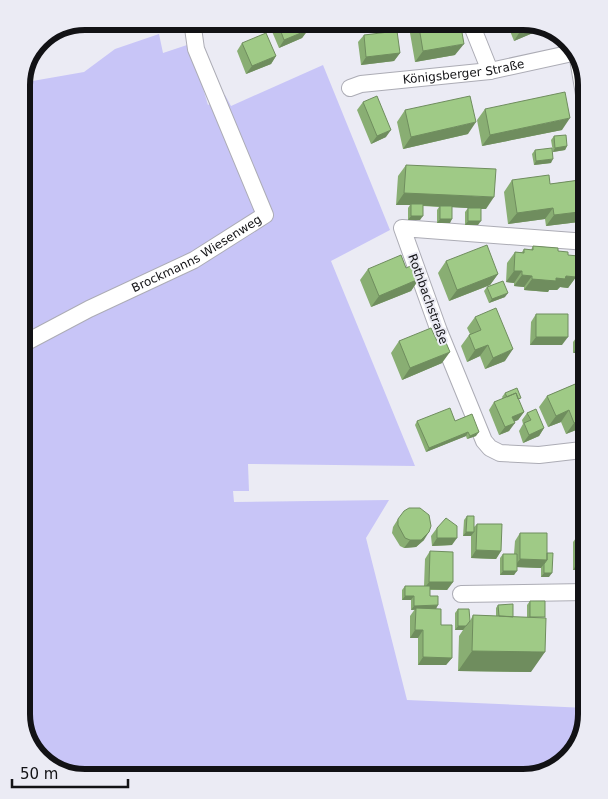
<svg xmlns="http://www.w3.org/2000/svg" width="608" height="799" font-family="'DejaVu Sans',sans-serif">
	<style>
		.green { fill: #c8c5f7 }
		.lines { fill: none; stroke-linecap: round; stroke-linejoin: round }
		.minor-casing { stroke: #acacb5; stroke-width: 18 }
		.minor { stroke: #fff; stroke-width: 16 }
		.wall { fill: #89ae73 }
		.shaded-wall { fill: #6f8d5e }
		.building { fill: #9fca86; stroke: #6f8d5e }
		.labels { text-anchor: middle; stroke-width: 4; stroke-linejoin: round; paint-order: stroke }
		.street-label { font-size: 12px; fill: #121215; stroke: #ebebf4 }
		.rim { fill: none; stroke: #121215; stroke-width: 6 }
	</style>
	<rect width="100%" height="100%" fill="#ebebf4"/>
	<path class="green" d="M159,34L163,53L190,44L208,105L225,95L231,106L323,65L390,230L331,261L415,466L248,464L249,491H233L234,502L389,500L366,538L407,700L587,708V714L578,746L558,767L523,778H81L53,769L32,749L21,714V83L84,72L115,49Z"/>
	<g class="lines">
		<defs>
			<g id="minor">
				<path d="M470,21L490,71"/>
				<path d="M577,53L587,112"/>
				<path id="s1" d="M350,88L361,84L490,71L577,52"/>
				<path id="s2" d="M21,345L89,309L194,260L265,215L196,49L192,21"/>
				<path d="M587,447L582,450L539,455L500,453L490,448L484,441L439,331L402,228L587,242"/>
				<path d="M461,594L587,592"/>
			</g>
		</defs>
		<use href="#minor" class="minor-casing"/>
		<use href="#minor" class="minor"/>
	</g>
	<path class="wall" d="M269,21H304L308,30L302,38L279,48L268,22Z
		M329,21H357L330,26Z
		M418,21L455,55L415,62L410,33Z
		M506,21H527L547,27L514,41Z
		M364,35L400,53L394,61L361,65L358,42Z
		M242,43L276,56L271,64L246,74L237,51Z
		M363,102L386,137L371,144L357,110Z
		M485,109L562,130L482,146L477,120Z
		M405,110L468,134L403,149L397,122Z
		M554,136L567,146L565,150L553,152L551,140Z
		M535,150L551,163L534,165L532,154Z
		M406,165L486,209H481L478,225H465V212L468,208L452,207L450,223H437V210L439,207L423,206L420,220H408V208L410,205H396L398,176Z
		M587,179V221L546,226L545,219L508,224L504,192L512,180L550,184Z
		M533,246L558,251L568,255L576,277L568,288L560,287L557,290H549L548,292L524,290V287L514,286V283L506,282L507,263L515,252H522L524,249L531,250Z
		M446,261L498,274L490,285L449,301L438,273Z
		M406,268L419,279L411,291L371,307L360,280L368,269Z
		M487,287L505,297L489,303L484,291Z
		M536,314L562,345H530L531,322Z
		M475,317L505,361L485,369L480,356L467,362L461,346L469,335L470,334L467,328Z
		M576,338H587L573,353V342Z
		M399,341H437L442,363L402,380L391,353Z
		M587,379V420L581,428L566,434L561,422L548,427L539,407L547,396Z
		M505,393L519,401L524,412L518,420L514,421L509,431L499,435L489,410L494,402L503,399L502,397Z
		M527,413L544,428L539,436L523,443L519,431L523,424L522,420Z
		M417,421H455L476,436L467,439L466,436L426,452L415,425Z
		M467,516L474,527L477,524L501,551L496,559L471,558V536H463L464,520Z
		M398,519L424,540L416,547L404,548L400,546L392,533L393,527Z
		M437,528L452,545L432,546L431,536Z
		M520,533L547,553L549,577H541V568L517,567L514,575H500V558L503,554H514L515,541Z
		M579,534L587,570H573V542Z
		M430,551L453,582L447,590H430V596L436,609L452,658L446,665H418V638H410V616L415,609L411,610V600H402V590L405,586H424L425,559Z
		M530,601L531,672L458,671L459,636L463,630H455V613L458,609L470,621L473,615L496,616V608L498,605L513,617H527V605Z"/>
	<path class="shaded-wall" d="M334,21H357L330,26Z
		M539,25L547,27L514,41L519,33Z
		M308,30L302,38L279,48L284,40Z
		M464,44L455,55L415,62L423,51Z
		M400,53L394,61L361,65L366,57Z
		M276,56L271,64L246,74L252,66Z
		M570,118L562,130L482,146L490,135Z
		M476,122L468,134L403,149L411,137Z
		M391,130L386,137L371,144L377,136Z
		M567,146L565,150L553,152L555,148Z
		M553,159L551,163L534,165L536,161Z
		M404,193L494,197L486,209L411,205V204L410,205H396Z
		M553,208L545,219L508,224L517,213Z
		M587,211V221L546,226L554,215Z
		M411,216H423L420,220H408Z
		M440,219H452L450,223H437Z
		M468,221H481L478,225H465Z
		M514,271H522L514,283L506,282Z
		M498,274L490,285L449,301L457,290Z
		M522,275L532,276L524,287L514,286Z
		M566,276L576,277L568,288L560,287L557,290H549L548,292L524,290L532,279L556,278Z
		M419,279L411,291L371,307L379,296Z
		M508,293L505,297L489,303L492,299Z
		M536,337H568L562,345H530Z
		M488,345L480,356L467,362L475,350Z
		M513,349L505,361L485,369L493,358Z
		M576,349H587V353H573Z
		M450,352L442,363L402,380L410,368Z
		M569,410L561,422L548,427L556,416Z
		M524,412L518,420L507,425L512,417Z
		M587,418V420L581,428L566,434L574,423Z
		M515,423L509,431L499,435L505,427Z
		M544,428L539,436L523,443L529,435Z
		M468,432L466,436L426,452L429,448Z
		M479,432L476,436L467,439L470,436Z
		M429,532L424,540L416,547L404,548L410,540Z
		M466,532H474L471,536H463Z
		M437,538H457L452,545L432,546Z
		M476,550L501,551L496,559L471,558Z
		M520,559L547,560L541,568L514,567Z
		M578,562H587V570H573Z
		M503,571H517L514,575H500Z
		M544,573H552L549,577H541Z
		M429,582H453L447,590L424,589Z
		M405,596H414L411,600H402Z
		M438,605L436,609L411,610L414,606Z
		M458,626H466L463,630H455Z
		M415,630H423L418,638H410Z
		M472,651L545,652L531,672L458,671Z
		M423,657L452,658L446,665H418Z"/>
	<path class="building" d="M277,21H304L308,30L284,40Z
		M418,21H460L464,44L423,51Z
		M515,21H527L539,25L519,33Z
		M397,31L400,53L366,57L364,35Z
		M266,33L276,56L252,66L242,43Z
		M565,92L570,118L490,135L485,109Z
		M377,96L391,130L377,136L363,102Z
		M470,96L476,122L411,137L405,110Z
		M566,135L567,146L555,148L554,136Z
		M552,148L553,159L536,161L535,150Z
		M406,165L496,169L494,197L404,193Z
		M549,175L550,184L587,179V211L554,215L553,208L517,213L512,180Z
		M411,204H423V216H411Z
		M440,206H452V219H440Z
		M468,208H481V221H468Z
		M487,245L498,274L457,290L446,261Z
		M533,246L558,248V251L568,252V255L578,256L576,277L566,276L565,279L556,278V281L532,279V276L522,275V271H514L515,252L524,253V249L533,250Z
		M401,255L406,268L413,265L419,279L379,296L368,269Z
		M503,281L508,293L492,299L487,287Z
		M496,308L513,349L493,358L488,345L475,350L469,335L481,330L475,317Z
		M536,314H568V337H536Z
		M431,328L437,341L444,338L450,352L410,368L399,341Z
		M576,338H587V349H576Z
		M587,379V402L584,404L587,410V418L574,423L569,410L556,416L547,396Z
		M517,388L521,398L518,399L516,393L507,397L505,393Z
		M516,393L524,412L512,417L515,423L505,427L494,402Z
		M450,408L455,421L472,414L479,432L470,436L468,432L429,448L417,421Z
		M536,409L544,428L529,435L524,423L531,420L527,413Z
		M409,508H420L429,515L431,526L429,532L421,540H410L405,538L398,525V519L404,511Z
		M467,516H474V532H466Z
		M446,518L457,526V538H437V528Z
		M477,524H502L501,551L476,550Z
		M520,533H547V560L520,559Z
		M579,534H587V562H578Z
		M430,551L453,552V582H429Z
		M547,553H553L552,573H544V564L547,560Z
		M503,554H517V571H503Z
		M405,586H430V596H438V605L414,606V596H405Z
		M530,601H545V617H530Z
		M513,604V617L499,616L498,605Z
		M416,608L441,609V625H452V658L423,657V630H415Z
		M458,609H469L470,621L466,626H458Z
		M473,615L546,618L545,652L472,651Z"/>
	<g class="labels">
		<g class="street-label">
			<text dy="4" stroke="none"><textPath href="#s1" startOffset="115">Königsberger Straße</textPath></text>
			<text dy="4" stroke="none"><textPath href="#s2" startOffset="198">Brockmanns Wiesenweg</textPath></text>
			<text transform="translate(428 299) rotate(70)" y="4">Rothbachstraße</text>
		</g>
	</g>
	<path d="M0 0H608V799H0ZM85 30H523A55 55 0 0 1 578 85V714A55 55 0 0 1 523 769H85A55 55 0 0 1 30 714V85A55 55 0 0 1 85 30Z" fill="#ebebf4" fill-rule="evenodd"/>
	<path class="rim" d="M85 30H523A55 55 0 0 1 578 85V714A55 55 0 0 1 523 769H85A55 55 0 0 1 30 714V85A55 55 0 0 1 85 30Z"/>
	<path d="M12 779v8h116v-8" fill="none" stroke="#121215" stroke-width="2.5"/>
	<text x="20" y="779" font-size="15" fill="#121215" stroke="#ebebf4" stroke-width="4" paint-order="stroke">50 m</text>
</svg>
